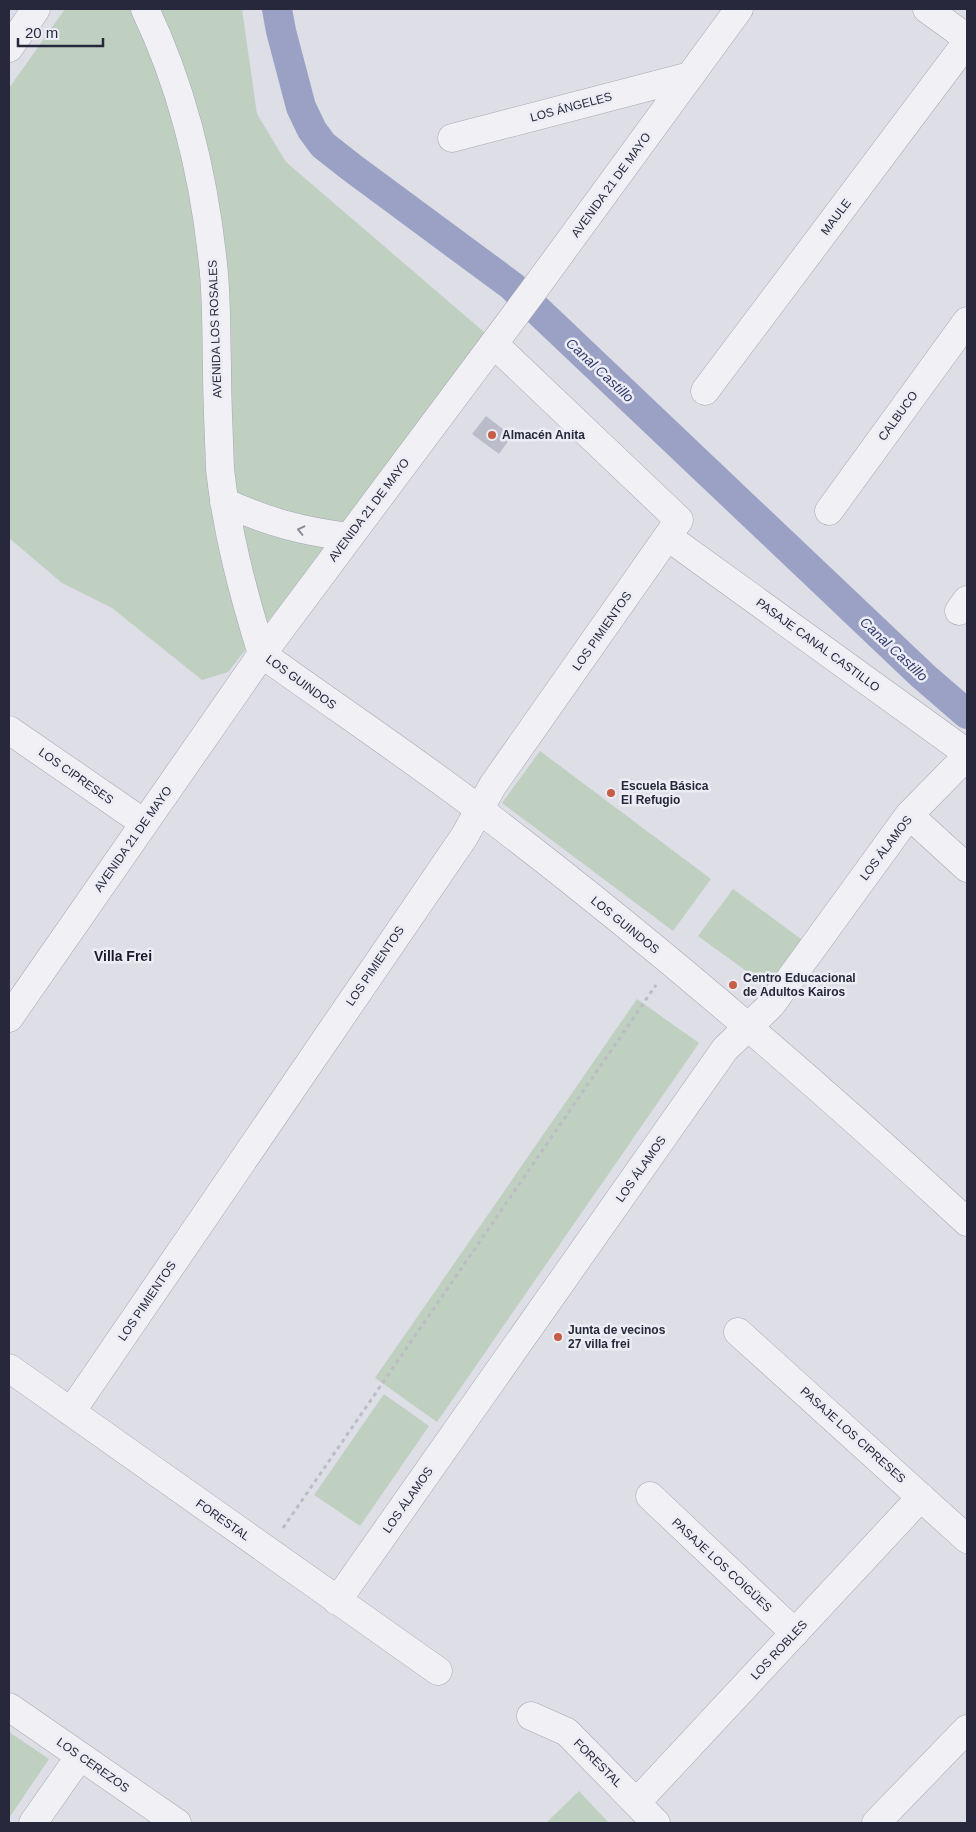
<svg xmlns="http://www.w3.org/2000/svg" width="976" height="1832" font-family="Arial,sans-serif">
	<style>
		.green { fill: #bfd0c0 }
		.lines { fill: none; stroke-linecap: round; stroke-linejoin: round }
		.canal { stroke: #9aa1c5; stroke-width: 30 }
		.building { fill: #bbbcc9 }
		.minor-casing { stroke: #a6a7b3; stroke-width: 29 }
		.tertiary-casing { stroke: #a6a7b3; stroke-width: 29 }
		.path { stroke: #bcbcc5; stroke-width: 3; stroke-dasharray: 4 4; stroke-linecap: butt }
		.minor { stroke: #f0f0f5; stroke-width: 28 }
		.tertiary { stroke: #f0f0f5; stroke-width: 28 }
		.oneway { stroke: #8c8c98 }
		.poi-dot { fill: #c65d47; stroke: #ecedf4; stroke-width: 2 }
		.labels { text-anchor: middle; stroke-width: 5; stroke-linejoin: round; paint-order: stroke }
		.street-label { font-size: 12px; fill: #27283c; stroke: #ecedf4 }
		.poi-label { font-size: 12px; font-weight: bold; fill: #27283c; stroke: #ecedf4; text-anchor: start }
		.water-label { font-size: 14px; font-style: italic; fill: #343b6e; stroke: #ecedf4 }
		.neighbourhood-label { font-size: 14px; font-weight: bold; fill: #1a1a2d; stroke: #ecedf4 }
	</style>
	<rect width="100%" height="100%" fill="#dddee6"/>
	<path class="green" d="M65,9H242L257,114L286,162L491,338L228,672L202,680L112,608L62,583L9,538V88Z
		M540,751L711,879L673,931L502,803Z
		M733,889L805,942L771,989L698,936Z
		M637,999L699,1043L437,1422L375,1378Z
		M384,1394L429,1426L360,1526L314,1495Z
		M9,1732L49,1759L9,1818Z
		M579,1791L609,1823H546Z"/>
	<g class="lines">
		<path class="canal" d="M277,9L281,31L301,107L312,130L323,145L351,167L512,286L922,675L967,714"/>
	</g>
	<path class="building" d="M486,416L512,436L499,454L472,434Z"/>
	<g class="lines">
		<defs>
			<path id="minor" d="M927,9L967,38
				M9,48L36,9
				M452,138L690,76
				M705,391L967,42
				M829,511L967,321
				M668,537L967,753
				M959,611L967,600
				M9,730L144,823
				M909,815L967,868
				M738,1332L967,1539
				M9,1368L438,1671
				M71,1412L464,837L493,785L679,520L494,344
				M650,1496L795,1633
				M337,1601L725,1049L771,1005L909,815L967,756
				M9,1707L177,1823
				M531,1716L567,1732L656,1823
				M637,1802L921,1497
				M33,1823L80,1756
				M876,1823L967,1729"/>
			<path id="tertiary" d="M145,9C183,89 204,176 213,264C217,298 216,333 217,367C217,401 219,435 220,469C227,533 243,593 262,654
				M224,502C268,522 301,531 349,537
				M262,654C334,706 409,756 480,810C650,939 811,1078 967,1222
				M9,1018L262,654L533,291L739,9"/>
		</defs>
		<use href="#minor" class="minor-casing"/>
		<use href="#tertiary" class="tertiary-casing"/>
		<path class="path" d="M283,1528L656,985"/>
		<use href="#minor" class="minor"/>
		<use href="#tertiary" class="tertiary"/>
	</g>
	<defs><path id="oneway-chevron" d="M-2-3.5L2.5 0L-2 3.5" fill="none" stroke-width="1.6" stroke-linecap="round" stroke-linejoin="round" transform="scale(1.25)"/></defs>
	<use class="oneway" href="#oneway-chevron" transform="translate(301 530) rotate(-167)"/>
	<g class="poi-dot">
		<circle cx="492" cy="435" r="5"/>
		<circle cx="611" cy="793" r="5"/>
		<circle cx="733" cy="985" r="5"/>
		<circle cx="558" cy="1337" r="5"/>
	</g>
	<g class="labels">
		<g class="street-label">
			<text transform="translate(571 107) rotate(-15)" y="4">LOS ÁNGELES</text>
			<text transform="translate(611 185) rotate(-54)" y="4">AVENIDA 21 DE MAYO</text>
			<text transform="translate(836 217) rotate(-53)" y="4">MAULE</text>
			<text transform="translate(215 329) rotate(-92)" y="4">AVENIDA LOS ROSALES</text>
			<text transform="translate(898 416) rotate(-54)" y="4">CALBUCO</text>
			<text transform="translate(369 510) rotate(-53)" y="4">AVENIDA 21 DE MAYO</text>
			<text transform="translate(602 631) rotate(-55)" y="4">LOS PIMIENTOS</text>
			<text transform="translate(818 645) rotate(36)" y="4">PASAJE CANAL CASTILLO</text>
			<text transform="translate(301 682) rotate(36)" y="4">LOS GUINDOS</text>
			<text transform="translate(76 776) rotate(35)" y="4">LOS CIPRESES</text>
			<text transform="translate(133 839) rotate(-55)" y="4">AVENIDA 21 DE MAYO</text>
			<text transform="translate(886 848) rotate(-53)" y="4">LOS ÁLAMOS</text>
			<text transform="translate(625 925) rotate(39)" y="4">LOS GUINDOS</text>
			<text transform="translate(375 966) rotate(-56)" y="4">LOS PIMIENTOS</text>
			<text transform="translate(641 1169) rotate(-55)" y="4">LOS ÁLAMOS</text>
			<text transform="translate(147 1301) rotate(-56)" y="4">LOS PIMIENTOS</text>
			<text transform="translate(853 1435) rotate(42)" y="4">PASAJE LOS CIPRESES</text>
			<text transform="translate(408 1500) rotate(-55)" y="4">LOS ÁLAMOS</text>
			<text transform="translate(223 1520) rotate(35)" y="4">FORESTAL</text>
			<text transform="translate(722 1565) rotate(43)" y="4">PASAJE LOS COIGÜES</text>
			<text transform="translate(779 1650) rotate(-47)" y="4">LOS ROBLES</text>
			<text transform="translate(598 1763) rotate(45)" y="4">FORESTAL</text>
			<text transform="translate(93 1765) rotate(35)" y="4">LOS CEREZOS</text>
		</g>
		<g class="poi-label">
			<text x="502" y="439">Almacén Anita</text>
			<text x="621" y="790">Escuela Básica<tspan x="621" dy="14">El Refugio</tspan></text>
			<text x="743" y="982">Centro Educacional<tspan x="743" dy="14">de Adultos Kairos</tspan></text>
			<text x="568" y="1334">Junta de vecinos<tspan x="568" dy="14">27 villa frei</tspan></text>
		</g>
		<g class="water-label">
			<text transform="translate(600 370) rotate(43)" y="5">Canal Castillo</text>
			<text transform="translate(894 649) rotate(43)" y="5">Canal Castillo</text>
		</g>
		<g class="neighbourhood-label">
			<text x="123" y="961">Villa Frei</text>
		</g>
	</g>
	<rect width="976" height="1832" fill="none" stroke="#27283c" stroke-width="20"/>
	<path d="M18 38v8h85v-8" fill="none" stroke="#27283c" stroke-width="2.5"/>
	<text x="25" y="38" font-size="15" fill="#27283c" stroke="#ecedf4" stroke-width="4" paint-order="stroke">20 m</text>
</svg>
